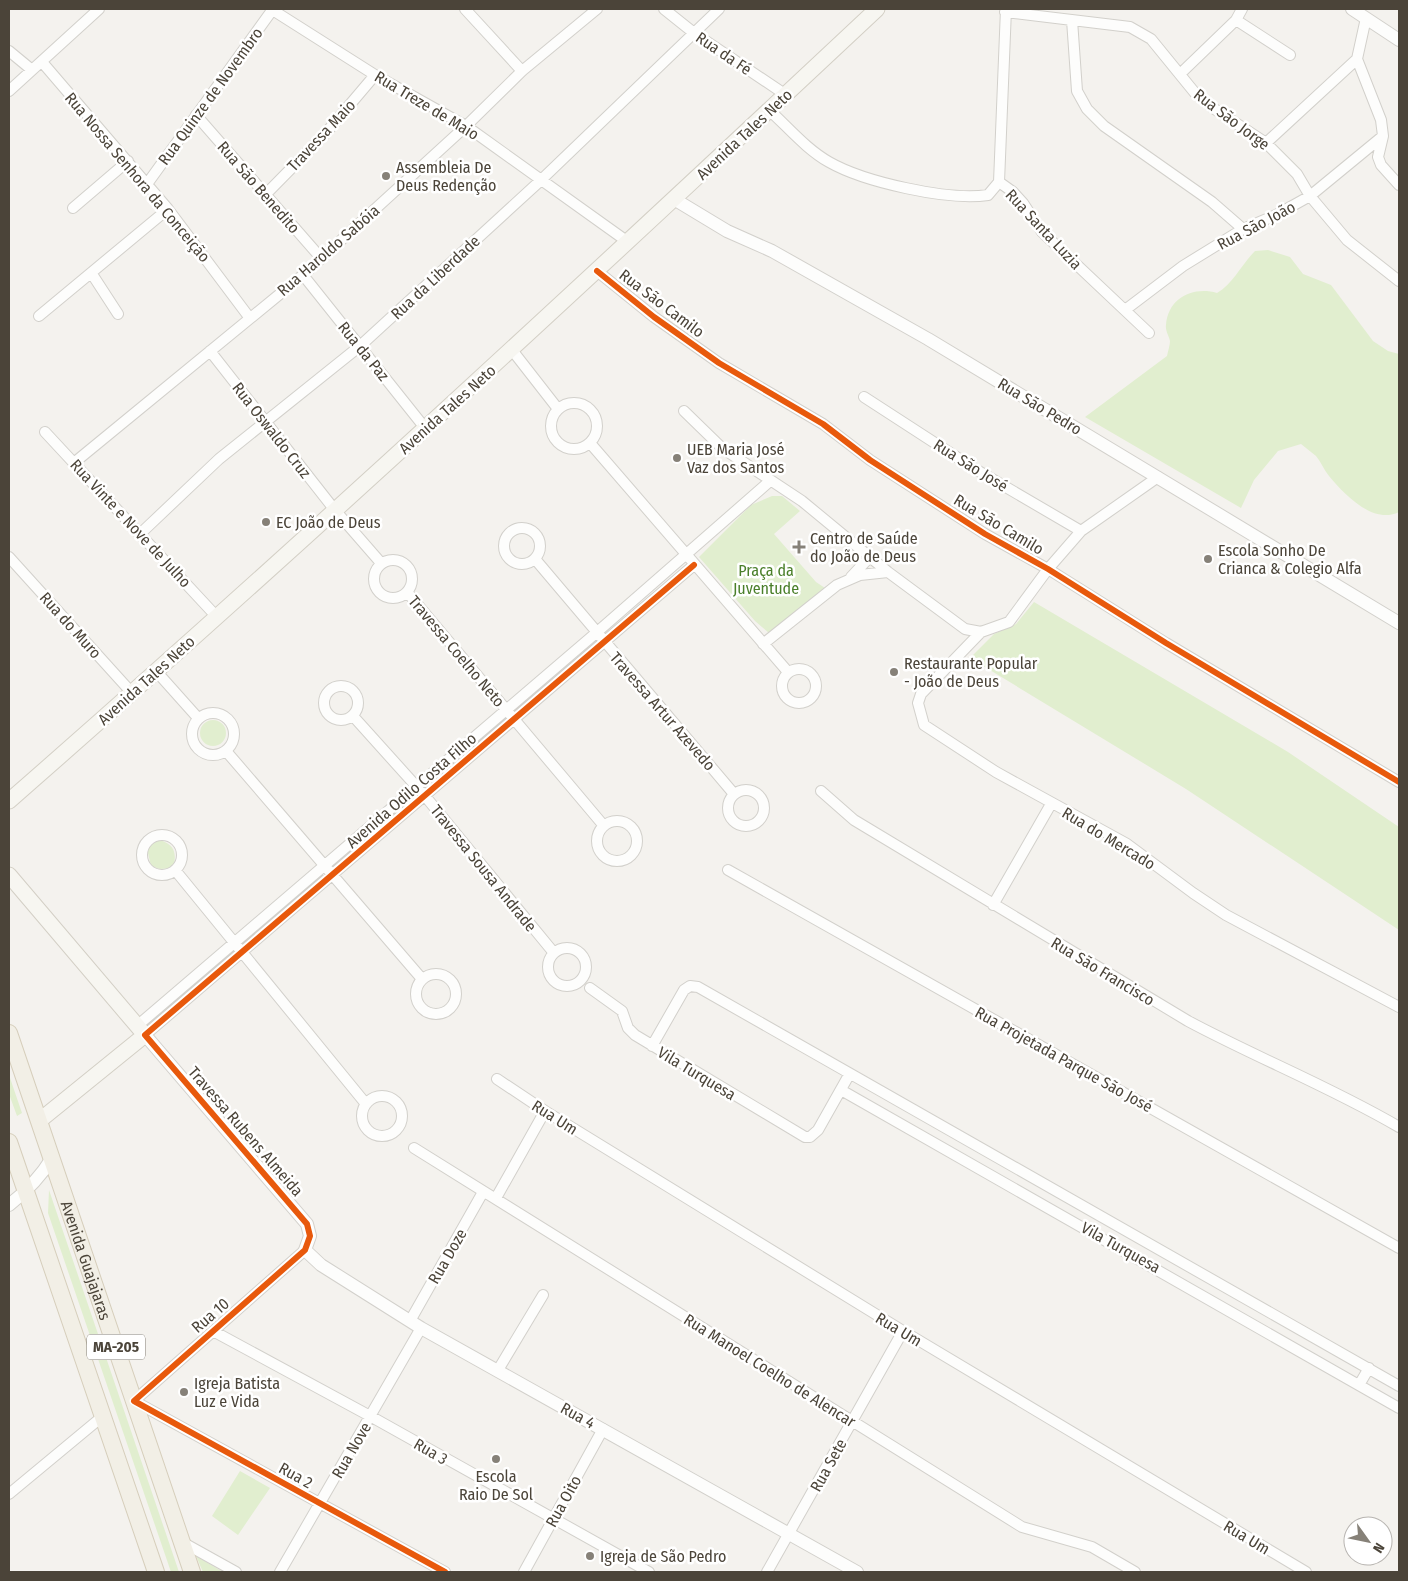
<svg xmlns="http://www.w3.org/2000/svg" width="1408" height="1581" font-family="'Fira Sans Condensed',sans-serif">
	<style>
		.green { fill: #e1eecf }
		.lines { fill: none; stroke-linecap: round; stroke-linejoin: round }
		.minor-casing { stroke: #d2d0cb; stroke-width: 12 }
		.tertiary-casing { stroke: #d2d0cb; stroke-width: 14 }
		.secondary-casing { stroke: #d3cfc5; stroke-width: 17 }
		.primary-casing { stroke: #d6cebb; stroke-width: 18 }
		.minor { stroke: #fdfdfc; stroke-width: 10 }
		.tertiary { stroke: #fdfdfc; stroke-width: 12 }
		.secondary { stroke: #f7f6f1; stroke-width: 15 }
		.primary { stroke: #f2efe6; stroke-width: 16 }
		.cycleway-casing { stroke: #fff; stroke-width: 9 }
		.cycleway { stroke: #e8590c; stroke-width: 6 }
		.poi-dot { fill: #868178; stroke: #fff; stroke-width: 2 }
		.labels { text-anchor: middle; stroke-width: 5; stroke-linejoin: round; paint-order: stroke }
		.shield { fill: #fff; stroke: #817c74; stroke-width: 1 }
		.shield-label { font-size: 15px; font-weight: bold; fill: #4b4439 }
		.street-label { font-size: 16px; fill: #4b4439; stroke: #fff }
		.poi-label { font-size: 16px; fill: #4b4439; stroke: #fff; text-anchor: start }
		.park-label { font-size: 16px; fill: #4a7f2a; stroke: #fff }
	</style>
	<rect width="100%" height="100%" fill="#f4f2ee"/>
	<path class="green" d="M1268,250L1290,257L1303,274L1331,285L1373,341L1388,351L1399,354V512C1373,525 1344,494 1329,476C1324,470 1321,462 1316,456C1311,452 1306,448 1301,444L1278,451L1254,480L1241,508L1085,417L1167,356C1168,351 1170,345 1170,341C1169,336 1165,330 1166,325C1168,298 1193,286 1217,293C1233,284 1241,265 1255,251Z
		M772,496H782L800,511L774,534L816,582L825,588L778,629L769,633L755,621L699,557L751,505Z
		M1034,602L1288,752L1399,827V930L1186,789L970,658L994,634L1016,624Z
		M200 733a13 13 0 1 1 26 0a13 13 0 1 1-26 0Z
		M156,839C173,843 178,851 173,868L160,869L151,866L147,849L149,842Z
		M9,1075L22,1113L17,1116L9,1094Z
		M49,1190L179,1572H171L48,1213Z
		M240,1471L270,1488L238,1535L212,1516Z
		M196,1556L223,1572H203Z"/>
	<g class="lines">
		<defs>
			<path id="minor" d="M271,9L375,75L466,126L628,242
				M465,9L522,71
				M664,9L694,33L786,95
				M1005,12L1130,27L1151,39L1195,93L1213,108L1266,143L1297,174L1310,196L1347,240L1399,281
				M1072,20L1077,91L1087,109L1104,126L1212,202L1243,229
				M1236,20L1290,55
				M9,51L32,70
				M1357,59L1381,120L1383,136L1378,157L1381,165L1399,185
				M42,62L168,209L249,317
				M1180,74L1236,20L1242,9
				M9,91L99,9
				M769,110C788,127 806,149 829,162C864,182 948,201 988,195L999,182
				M196,115L321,258
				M1266,143L1357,59L1366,18
				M999,182L1013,192L1023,203L1042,232L1149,333
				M999,182L1006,9
				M147,184L273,9
				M266,194L325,134L375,75
				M73,208L128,161
				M597,271L654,317L719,363L823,424L870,460L985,534L1048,569L1166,643L1399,782
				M92,274L118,314
				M303,275L425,428
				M1125,310L1183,266L1243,229L1276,215L1310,196L1383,136
				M39,316L168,209
				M512,350L558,409
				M210,351L334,509L381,563
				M864,397L975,469L1081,531
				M551 426a23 23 0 1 1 46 0a23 23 0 1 1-46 0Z
				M684,411L722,448L802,501L888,572L965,629L981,632L1009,622L1048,569L1081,531L1158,477
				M45,432L216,616
				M590,443L788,672
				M75,462L303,275L466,126L522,71L597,9
				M504 546a18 18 0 1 1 36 0a18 18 0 1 1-36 0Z
				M141,533L219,459L360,346L540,181L719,9
				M9,557L132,693
				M535,559L734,794
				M374 579a19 19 0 1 1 38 0a19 19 0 1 1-38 0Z
				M851,577L866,561L867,554
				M407,592L604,826
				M981,632L921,694L918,703L924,725L996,772L1127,844L1193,893L1226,915L1399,1007
				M763,644L837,585L860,575L888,572
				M782 686a17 17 0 1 1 34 0a17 17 0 1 1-34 0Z
				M156,671L198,718
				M324 703a17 17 0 1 1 34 0a17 17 0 1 1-34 0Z
				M192 734a21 21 0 1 1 42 0a21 21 0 1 1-42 0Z
				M353,716L425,796L554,953
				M226,751L422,979
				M728 808a18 18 0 1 1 36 0a18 18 0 1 1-36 0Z
				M821,791L854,820L1188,1021C1257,1058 1331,1087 1399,1127
				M597 841a20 20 0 1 1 40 0a20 20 0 1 1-40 0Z
				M142 855a20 20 0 1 1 40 0a20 20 0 1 1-40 0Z
				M175,870L366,1104
				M728,870L1399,1248
				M993,905L1051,804
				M548 967a19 19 0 1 1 38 0a19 19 0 1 1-38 0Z
				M416 994a20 20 0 1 1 40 0a20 20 0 1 1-40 0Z
				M590,988L622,1011L628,1028L635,1035L805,1137H810L818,1130L849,1075
				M137,1026L596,633L770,481
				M145,1035L694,565
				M652,1046L684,990L690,986L698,987L1399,1386
				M497,1079L545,1111L903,1331L1306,1572
				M841,1090L1399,1408
				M362 1116a20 20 0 1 1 40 0a20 20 0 1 1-40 0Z
				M414,1148L1022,1527L1092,1547L1135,1572
				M496,1198L545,1111
				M305,1250L134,1401L445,1572
				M410,1321L483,1192
				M213,1331L370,1416L649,1572
				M498,1370L543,1295
				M1359,1385L1369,1368
				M9,1494L103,1416
				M182,1542L236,1572
				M280,1572L421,1328
				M524,1572L603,1429
				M767,1572L903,1331"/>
			<path id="tertiary" d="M1352,9L1399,40
				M674,199L727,231L772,251L928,339L1399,623
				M145,1035L307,1224L310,1236L305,1250L321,1265L421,1328L857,1572
				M9,1205C27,1191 40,1178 52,1158"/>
			<path id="secondary" d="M9,801C304,543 591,277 877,9
				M9,875L145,1035L39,1121"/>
			<g id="primary">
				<path id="s1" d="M9,1033L192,1572"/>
				<path d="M9,1142L156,1572"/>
			</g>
		</defs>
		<use href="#minor" class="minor-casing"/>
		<use href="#tertiary" class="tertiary-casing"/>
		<use href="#secondary" class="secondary-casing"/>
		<use href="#primary" class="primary-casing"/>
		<use href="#minor" class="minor"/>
		<use href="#tertiary" class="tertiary"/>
		<use href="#secondary" class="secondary"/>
		<use href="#primary" class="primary"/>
		<defs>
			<path id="cycleway" d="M597,271L654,317L719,363L823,424L870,460L985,534L1048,569L1166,643L1399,782
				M445,1572L134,1401L305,1250L310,1236L307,1224L145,1035L694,565"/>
		</defs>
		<use href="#cycleway" class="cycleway-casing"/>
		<use href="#cycleway" class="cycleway"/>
	</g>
	<g class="poi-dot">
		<circle cx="386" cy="176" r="5"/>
		<circle cx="677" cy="458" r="5"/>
		<circle cx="266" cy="522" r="5"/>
		<path d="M796.5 539.5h5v5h5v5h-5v5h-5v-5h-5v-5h5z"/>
		<circle cx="1208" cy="559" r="5"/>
		<circle cx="894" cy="672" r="5"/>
		<circle cx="184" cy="1392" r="5"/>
		<circle cx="496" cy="1459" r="5"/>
		<circle cx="590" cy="1556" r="5"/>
	</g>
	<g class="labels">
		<rect class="shield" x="87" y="1334.5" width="58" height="25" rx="4"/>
		<g class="shield-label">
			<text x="116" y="1352">MA-205</text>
		</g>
		<g class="street-label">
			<text transform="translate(724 53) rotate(34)" y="6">Rua da Fé</text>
			<text transform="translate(210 96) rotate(-54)" y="6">Rua Quinze de Novembro</text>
			<text transform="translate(427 105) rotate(31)" y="6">Rua Treze de Maio</text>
			<text transform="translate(1232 119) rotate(37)" y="6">Rua São Jorge</text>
			<text transform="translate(744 134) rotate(-43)" y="6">Avenida Tales Neto</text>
			<text transform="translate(321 135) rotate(-47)" y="6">Travessa Maio</text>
			<text transform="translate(138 177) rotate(50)" y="6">Rua Nossa Senhora da Conceição</text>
			<text transform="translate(259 187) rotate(49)" y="6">Rua São Benedito</text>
			<text transform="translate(1256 225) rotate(-28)" y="6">Rua São João</text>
			<text transform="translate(1044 229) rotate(47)" y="6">Rua Santa Luzia</text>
			<text transform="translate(328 250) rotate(-41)" y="6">Rua Haroldo Sabóia</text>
			<text transform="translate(435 277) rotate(-43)" y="6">Rua da Liberdade</text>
			<text transform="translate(662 303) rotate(37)" y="6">Rua São Camilo</text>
			<text transform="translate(364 351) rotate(51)" y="6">Rua da Paz</text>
			<text transform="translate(1040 406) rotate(31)" y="6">Rua São Pedro</text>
			<text transform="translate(447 409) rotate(-42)" y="6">Avenida Tales Neto</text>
			<text transform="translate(272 430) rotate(52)" y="6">Rua Oswaldo Cruz</text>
			<text transform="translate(971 465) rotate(32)" y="6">Rua São José</text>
			<text transform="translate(131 523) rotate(47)" y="6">Rua Vinte e Nove de Julho</text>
			<text transform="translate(999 524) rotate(31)" y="6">Rua São Camilo</text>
			<text transform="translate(71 625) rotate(48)" y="6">Rua do Muro</text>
			<text transform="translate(457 651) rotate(50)" y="6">Travessa Coelho Neto</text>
			<text transform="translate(146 680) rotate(-42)" y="6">Avenida Tales Neto</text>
			<text transform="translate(663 711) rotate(49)" y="6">Travessa Artur Azevedo</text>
			<text transform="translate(411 790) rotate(-41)" y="6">Avenida Odilo Costa Filho</text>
			<text transform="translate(1109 838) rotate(31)" y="6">Rua do Mercado</text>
			<text transform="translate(484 868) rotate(51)" y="6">Travessa Sousa Andrade</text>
			<text transform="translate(1103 971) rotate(31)" y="6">Rua São Francisco</text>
			<text transform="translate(1064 1059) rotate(29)" y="6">Rua Projetada Parque São José</text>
			<text transform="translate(697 1073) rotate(31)" y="6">Vila Turquesa</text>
			<text transform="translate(555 1117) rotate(32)" y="6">Rua Um</text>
			<text transform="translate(246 1131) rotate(49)" y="6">Travessa Rubens Almeida</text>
			<text transform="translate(1121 1247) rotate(29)" y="6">Vila Turquesa</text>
			<text transform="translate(447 1256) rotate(-60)" y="6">Rua Doze</text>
			<text dy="6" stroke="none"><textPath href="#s1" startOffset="240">Avenida Guajajaras</textPath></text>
			<text transform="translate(210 1315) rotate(-41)" y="6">Rua 10</text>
			<text transform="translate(899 1329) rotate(31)" y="6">Rua Um</text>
			<text transform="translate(770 1370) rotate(32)" y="6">Rua Manoel Coelho de Alencar</text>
			<text transform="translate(578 1415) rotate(29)" y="6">Rua 4</text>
			<text transform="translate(351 1450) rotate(-60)" y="6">Rua Nove</text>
			<text transform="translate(431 1451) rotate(30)" y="6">Rua 3</text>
			<text transform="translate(828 1465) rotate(-61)" y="6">Rua Sete</text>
			<text transform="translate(296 1475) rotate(29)" y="6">Rua 2</text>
			<text transform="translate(563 1501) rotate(-61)" y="6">Rua Oito</text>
			<text transform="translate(1247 1537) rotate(31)" y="6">Rua Um</text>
		</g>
		<g class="poi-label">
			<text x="396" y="173">Assembleia De<tspan x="396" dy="18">Deus Redenção</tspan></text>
			<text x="687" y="455">UEB Maria José<tspan x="687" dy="18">Vaz dos Santos</tspan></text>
			<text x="276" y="528">EC João de Deus</text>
			<text x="810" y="544">Centro de Saúde<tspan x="810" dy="18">do João de Deus</tspan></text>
			<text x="1218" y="556">Escola Sonho De<tspan x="1218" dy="18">Crianca &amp; Colegio Alfa</tspan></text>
			<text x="904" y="669">Restaurante Popular<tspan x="904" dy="18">- João de Deus</tspan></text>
			<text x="194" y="1389">Igreja Batista<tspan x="194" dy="18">Luz e Vida</tspan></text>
			<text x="496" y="1482" text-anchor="middle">Escola<tspan x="496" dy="18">Raio De Sol</tspan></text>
			<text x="600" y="1562">Igreja de São Pedro</text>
		</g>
		<g class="park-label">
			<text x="766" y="576">Praça da<tspan x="766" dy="18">Juventude</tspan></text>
		</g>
	</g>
	<rect width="1408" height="1581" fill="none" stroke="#4b4439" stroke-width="20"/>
	<g transform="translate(1368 1541) rotate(123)"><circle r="24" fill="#ffffff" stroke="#b7b4b0"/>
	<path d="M0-4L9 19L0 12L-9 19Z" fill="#868178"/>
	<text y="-8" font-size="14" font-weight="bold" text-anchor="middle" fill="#4b4439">N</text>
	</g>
</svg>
